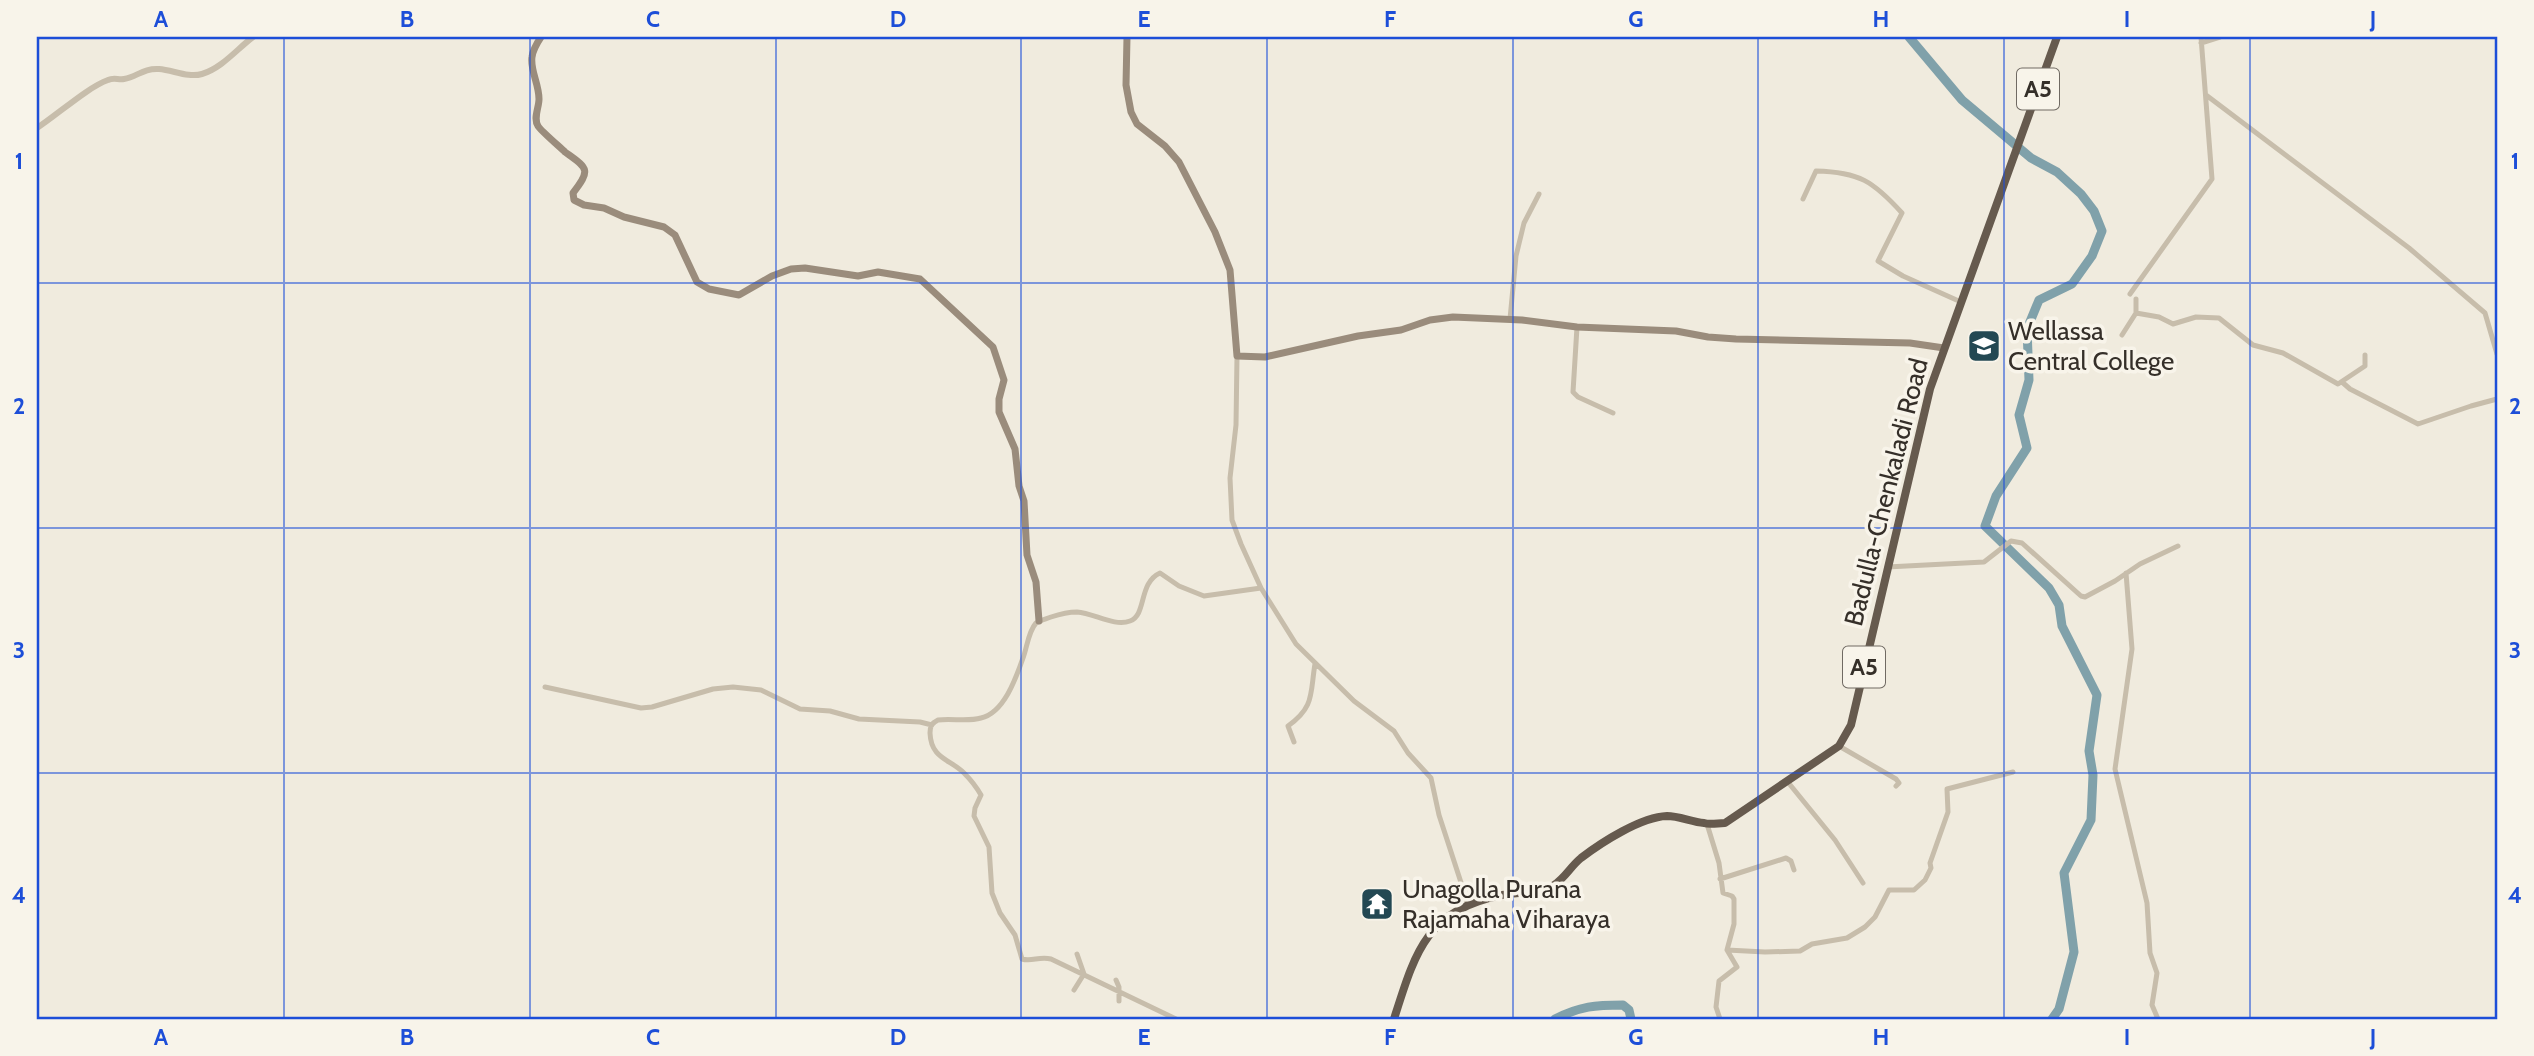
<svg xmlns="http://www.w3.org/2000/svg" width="2534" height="1056" font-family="Cabin,sans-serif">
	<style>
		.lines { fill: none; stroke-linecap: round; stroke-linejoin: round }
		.river { stroke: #80a1aa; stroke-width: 9 }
		.minor { stroke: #c7bdab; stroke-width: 5 }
		.tertiary { stroke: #c7bdab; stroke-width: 6 }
		.secondary { stroke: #9a8c7c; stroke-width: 7 }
		.trunk { stroke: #665a4e; stroke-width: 8 }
		.grid { fill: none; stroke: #1d4ed8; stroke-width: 2; stroke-opacity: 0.55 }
		.labels { text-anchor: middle; stroke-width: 7; stroke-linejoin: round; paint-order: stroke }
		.shield { fill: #f8f4ea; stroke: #706a63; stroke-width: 2 }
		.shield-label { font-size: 24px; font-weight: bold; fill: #352f29 }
		.poi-label { font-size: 26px; fill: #352f29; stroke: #f8f4ea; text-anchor: start }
		.street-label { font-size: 26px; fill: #352f29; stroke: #f8f4ea }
		.neatline { fill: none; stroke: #1d4ed8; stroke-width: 2.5 }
		.grid-label { font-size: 23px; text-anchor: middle; font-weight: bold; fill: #1d4ed8 }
	</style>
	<rect width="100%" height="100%" fill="#f0ebde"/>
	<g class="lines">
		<path class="river" d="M1909,37L1962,100L2031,158L2057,172L2081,194L2094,211L2102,231L2092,256L2072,284L2039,300L2027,329L2029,380L2019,415L2027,448L1996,496L1985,526L2049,588L2059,605L2062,626L2097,695L2089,751L2093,775L2091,820L2064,873L2074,952L2059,1009L2052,1019
			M1555,1019C1580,1006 1596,1005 1623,1005L1629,1010L1631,1019"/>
		<path class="minor" d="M2201,43L2220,37
			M2206,95L2409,248L2485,313L2497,354
			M1803,199L1816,171C1859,172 1873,181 1902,213L1878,261L1903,276L1961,302
			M2130,294L2212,179L2201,37
			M2136,299V313L2159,317L2173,324L2196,317L2219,318L2253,345L2283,353L2338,384L2365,366V355
			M1510,319L1516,256L1524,223L1539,194
			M1577,327L1573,392L1578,397L1613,413
			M2122,335L2136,313
			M1237,356L1236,425L1230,478L1232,520L1241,544L1261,588L1296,644L1354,701L1394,731L1408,753L1431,778L1439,815L1468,904
			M2342,382L2350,389L2418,424L2471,406L2497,399
			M1887,567L1984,562L2011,541L2022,543L2081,596L2085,597L2115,581L2140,564L2178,546
			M2126,573L2132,649L2115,769L2147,903L2150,953L2157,973L2152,1005L2158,1019
			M545,687L641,708L652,707L713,689L733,687L761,690L800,709L830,711L859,719L920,722L932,725
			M1294,742L1288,726C1315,707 1310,693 1315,664
			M1839,746L1896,779L1899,783L1896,786
			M1787,781L1835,840L1863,883
			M1707,824L1719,863L1723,893L1732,896L1734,899V924L1727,950L1737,967L1719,981L1716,1007L1720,1019
			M1720,879L1786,858L1791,861L1794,870
			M1727,950L1765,952L1800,951L1812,944L1847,938L1865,927L1875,917L1889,890H1914L1925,880L1931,868L1930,863L1948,812L1947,789L2013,772
			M1116,980L1119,987V1001
			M1074,990L1084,974L1077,954
			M1176,1019L1051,959C1039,956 1032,962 1022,959L1015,935L1000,913L992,893L989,847L974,816L975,808L981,795C977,788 970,779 964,773C950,759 931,759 930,733C930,726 932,723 938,720C952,718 967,722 981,718C1004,713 1016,678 1023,658C1027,648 1028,632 1036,623C1040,620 1046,619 1051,617C1060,614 1068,612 1077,612C1094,613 1114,627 1130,621C1147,615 1138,583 1160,573L1179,586L1204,596L1261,588"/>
		<path class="tertiary" d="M37,128C57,115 88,87 108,80C114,77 118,80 124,79C137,77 143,68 159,69C173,70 188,78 202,74C222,68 237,49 253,37"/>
		<path class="secondary" d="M541,37C537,43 533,49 532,57C530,70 539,84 539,99C539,108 533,118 538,126C540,130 561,148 565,152C587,168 592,169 573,193L574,200L584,205L604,208L624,217L664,227L675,235L697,282L709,289L739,295L772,276L791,269L805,268L858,276L878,272L920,279L993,347L1004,380L999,399V412L1015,449L1019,486L1024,501L1027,555L1036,582L1039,621
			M1127,37L1126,85L1131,112L1137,124L1165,146L1179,162L1215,232L1230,270L1237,356L1265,357L1358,336L1401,330L1430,320L1453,317L1522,320L1577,327L1676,331L1708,337L1736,339L1910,343L1944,348"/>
		<path class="trunk" d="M1394,1019C1415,953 1426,910 1502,895C1518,892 1540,894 1554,885C1565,878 1571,866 1581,858C1602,842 1641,817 1667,816C1679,816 1692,822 1704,823C1710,825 1718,823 1725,823L1839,746L1851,725L1930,389L2057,37"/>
	</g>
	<path class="grid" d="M284,37V1019M530,37V1019M776,37V1019M1021,37V1019M1267,37V1019M1513,37V1019M1758,37V1019M2004,37V1019M2250,37V1019M37,283H2497M37,528H2497M37,773H2497"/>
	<defs>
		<symbol id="school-square" viewBox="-11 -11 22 22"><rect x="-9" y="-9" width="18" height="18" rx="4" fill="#234853" stroke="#f8f4ea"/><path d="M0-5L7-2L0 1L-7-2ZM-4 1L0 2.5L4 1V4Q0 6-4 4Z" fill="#fff"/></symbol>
		<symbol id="temple-square" viewBox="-11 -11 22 22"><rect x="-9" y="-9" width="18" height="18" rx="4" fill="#234853" stroke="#f8f4ea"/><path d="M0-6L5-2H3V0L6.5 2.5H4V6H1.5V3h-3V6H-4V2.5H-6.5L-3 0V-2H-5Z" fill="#fff"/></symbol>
	</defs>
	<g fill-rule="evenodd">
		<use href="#school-square" x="1965" y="327" width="38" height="38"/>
		<use href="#temple-square" x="1358" y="885" width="38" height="38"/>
	</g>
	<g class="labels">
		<g class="shield">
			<rect x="2017" y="68.5" width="42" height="41" rx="5"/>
			<rect x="1843" y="646.5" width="42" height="41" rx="5"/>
		</g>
		<g class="shield-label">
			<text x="2038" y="97">A5</text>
			<text x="1864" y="675">A5</text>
		</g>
		<g class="poi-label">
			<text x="2008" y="340">Wellassa<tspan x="2008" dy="30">Central College</tspan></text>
			<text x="1402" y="898">Unagolla Purana<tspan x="1402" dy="30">Rajamaha Viharaya</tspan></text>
		</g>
		<g class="street-label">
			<text transform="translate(1886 492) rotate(-76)" y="9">Badulla-Chenkaladi Road</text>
		</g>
	</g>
	<rect width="2534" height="1056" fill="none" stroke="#f8f4ea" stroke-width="77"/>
	<rect x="38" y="38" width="2458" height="980" class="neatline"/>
	<g class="grid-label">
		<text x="161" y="27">A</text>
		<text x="407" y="27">B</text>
		<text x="653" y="27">C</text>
		<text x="898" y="27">D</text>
		<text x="1144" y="27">E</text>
		<text x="1390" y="27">F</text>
		<text x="1636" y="27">G</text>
		<text x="1881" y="27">H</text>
		<text x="2127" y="27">I</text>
		<text x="2373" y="27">J</text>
		<text x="19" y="169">1</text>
		<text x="2515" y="169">1</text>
		<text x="19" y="414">2</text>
		<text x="2515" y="414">2</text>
		<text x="19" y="658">3</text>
		<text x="2515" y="658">3</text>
		<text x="19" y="903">4</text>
		<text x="2515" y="903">4</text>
		<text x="161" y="1045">A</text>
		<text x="407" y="1045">B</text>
		<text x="653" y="1045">C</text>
		<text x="898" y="1045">D</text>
		<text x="1144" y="1045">E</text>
		<text x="1390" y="1045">F</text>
		<text x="1636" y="1045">G</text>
		<text x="1881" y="1045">H</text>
		<text x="2127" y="1045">I</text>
		<text x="2373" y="1045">J</text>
	</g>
</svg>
